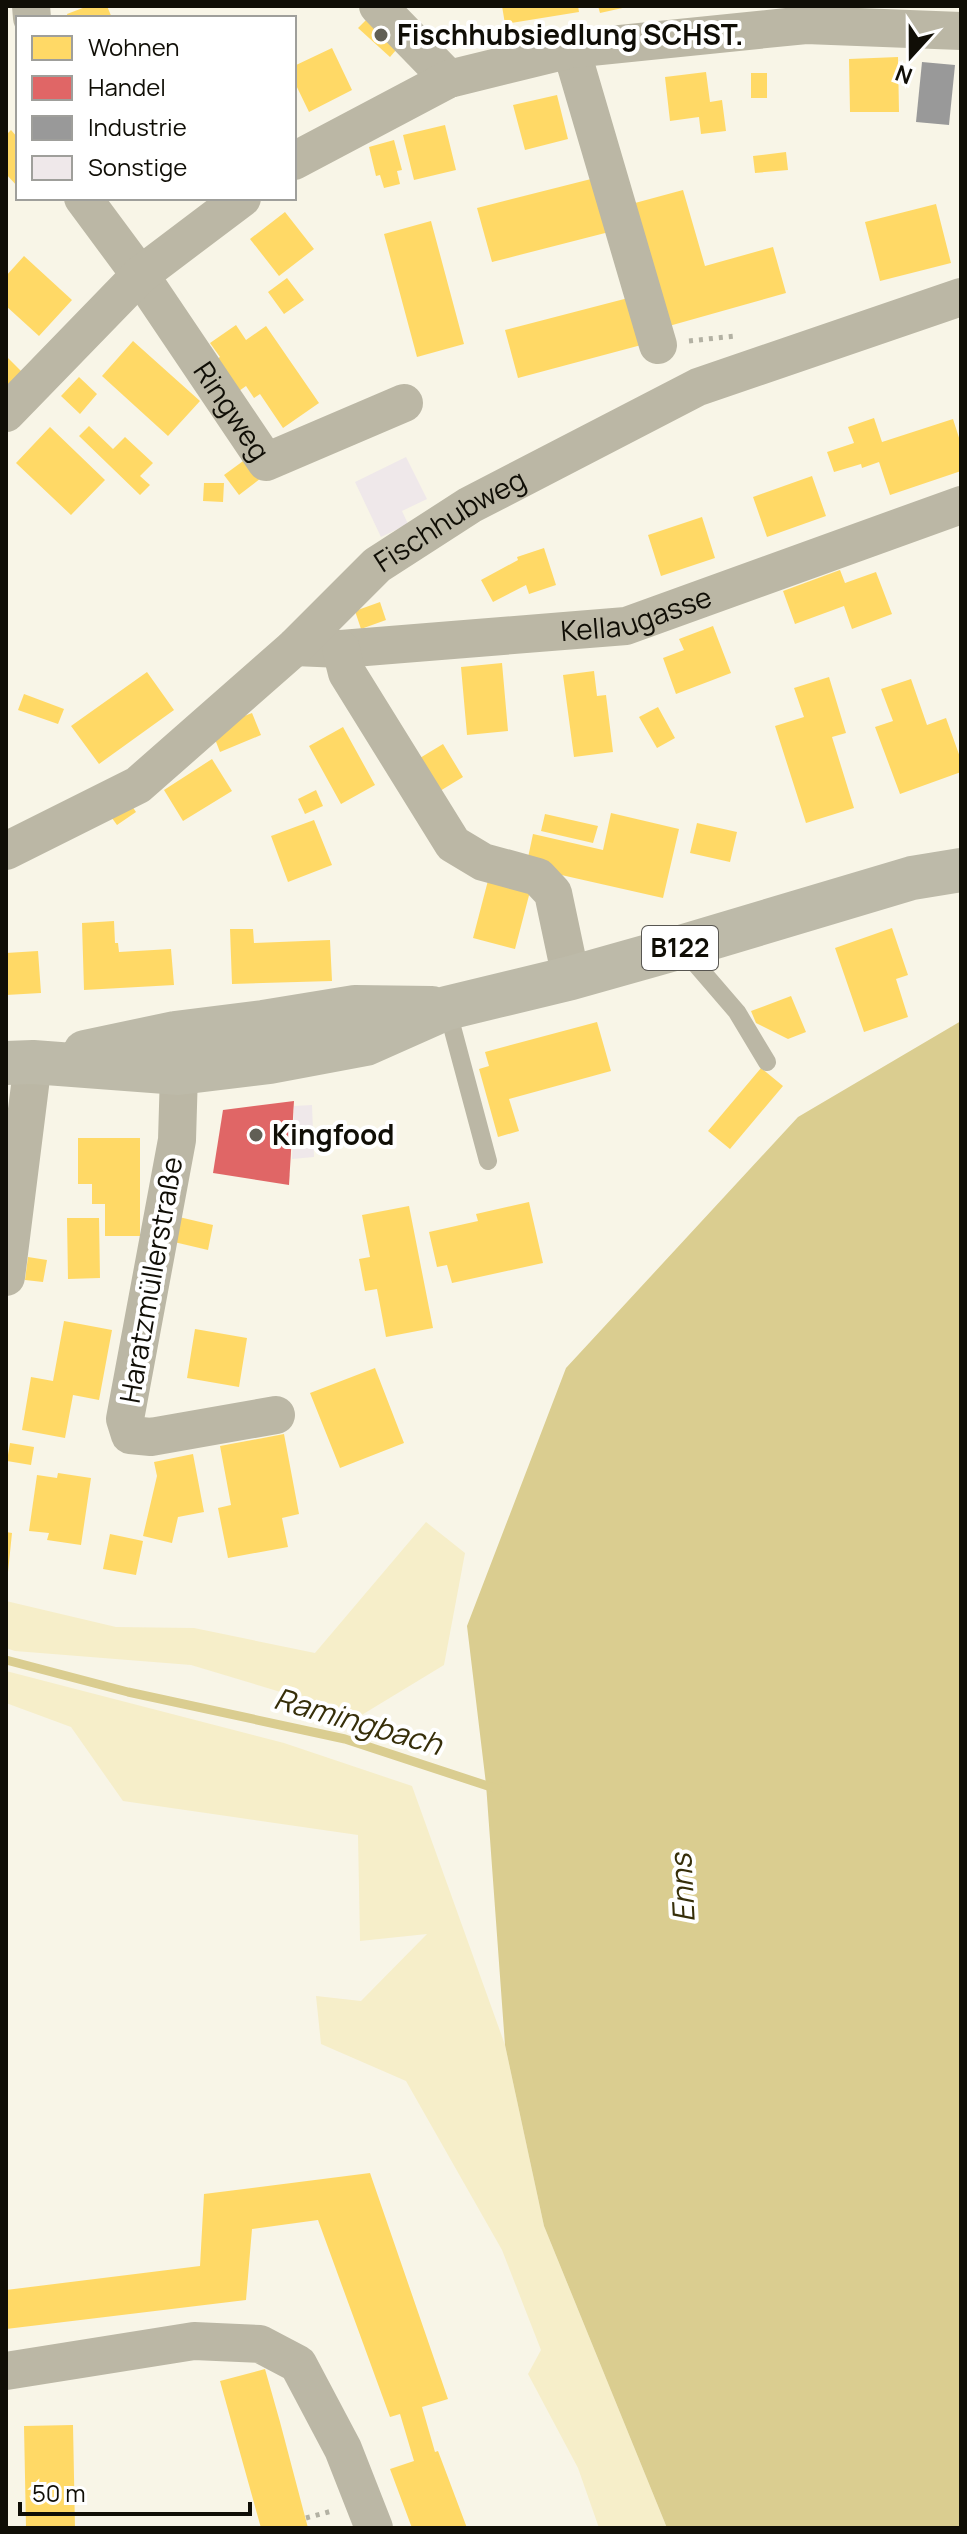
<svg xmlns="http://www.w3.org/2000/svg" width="967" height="2534" font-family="Manrope,sans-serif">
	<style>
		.green { fill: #f6eec9 }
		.water { fill: #dacd90 }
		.homes { fill: #ffd966 }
		.shops { fill: #e06666 }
		.industry { fill: #999 }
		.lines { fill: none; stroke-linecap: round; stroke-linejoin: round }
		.stream { stroke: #dacd90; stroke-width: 9 }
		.building { fill: #efe8ea }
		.path { stroke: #b3b1a3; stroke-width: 5; stroke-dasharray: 4 6; stroke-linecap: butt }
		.lane { stroke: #bbb7a5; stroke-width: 18 }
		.street { stroke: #bbb7a5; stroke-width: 38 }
		.primary { stroke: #bdbaa9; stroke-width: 44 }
		.poi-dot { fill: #615f55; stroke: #fff; stroke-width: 3 }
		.labels { text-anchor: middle; stroke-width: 8; stroke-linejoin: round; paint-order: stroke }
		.shield { fill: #fff; stroke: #585651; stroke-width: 2 }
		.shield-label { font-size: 26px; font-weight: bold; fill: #100e06 }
		.poi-label { font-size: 28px; font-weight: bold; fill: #100e06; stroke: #fff; text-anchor: start }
		.street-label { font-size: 28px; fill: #100e06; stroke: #fff }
		.water-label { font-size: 30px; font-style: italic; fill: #362e09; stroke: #fff }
	</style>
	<rect width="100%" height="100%" fill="#f8f5e7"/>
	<path class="green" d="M426,1522L465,1553L444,1665L360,1716L191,1665L15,1651L6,1648V1601L116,1627L194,1628L315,1653Z
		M6,1671L284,1743L412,1786L505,2045L544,2226L667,2528H599L578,2468L528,2374L541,2350L502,2250L406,2081L321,2044L316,1996L361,2001L427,1934L360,1941L358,1835L123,1801L71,1727L6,1703Z"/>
	<path class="water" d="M961,1021V2528H667L544,2226L505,2045L486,1784L467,1626L566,1368L798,1117Z"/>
	<path class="homes" d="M88,6H107L112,18H68L67,14Z
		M502,6H578L579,12L505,24Z
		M598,6H627V7L600,13Z
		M372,14L403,42L390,57L358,28Z
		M332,48L352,90L309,112L294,81V66Z
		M898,57L899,112H850L849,59Z
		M706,72L710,102L722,100L726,131L701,134L699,117L670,121L665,77Z
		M751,73H767V98H751Z
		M557,95L568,139L525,150L513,105Z
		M445,125L456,170L414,180L403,135Z
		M11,130L18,138V187L6,174V135Z
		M394,140L402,170L397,171L400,184L384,188L380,175L376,176L369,147Z
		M786,152L788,170L755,173L753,156Z
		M599,177L613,231L492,262L477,208Z
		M683,190L705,266L773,247L786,293L669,326L635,203Z
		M936,204L951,263L880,281L865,222Z
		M285,212L314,249L279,276L250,239Z
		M431,221L464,344L417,357L384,234Z
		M24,256L72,300L39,336L6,306V276Z
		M287,278L304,300L284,314L268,292Z
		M632,297L645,344L518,378L505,330Z
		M236,325L246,340L266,326L319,403L283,428L260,394L254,398L246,386L239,391L217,359L220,357L210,343Z
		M133,341L200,401L168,436L102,376Z
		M6,356L24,374L6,393Z
		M79,377L97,394L80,414L61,396Z
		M874,418L882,442L953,419L961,444V471L890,495L879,462L862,468L861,464L834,472L827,452L854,443L848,427Z
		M89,426L113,449L125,437L153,463L140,476L150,485L140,495L79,436Z
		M50,427L105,480L71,515L16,463Z
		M250,456L265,475L239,495L224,475Z
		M812,476L826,516L767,537L753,497Z
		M204,483H224L223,502L203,501Z
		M702,517L715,558L661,576L648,535Z
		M544,548L556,585L529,594L526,585L493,602L481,580L518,560L517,557Z
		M840,570L845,583L876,572L892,614L852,629L844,606L795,624L783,591Z
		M380,602L386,620L361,629L355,611Z
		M713,626L731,673L676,694L663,658L684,650L679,639Z
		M502,663L508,731L467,735L461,667Z
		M594,671L597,696L606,695L613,752L574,757L563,675Z
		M147,672L174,710L99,764L71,726Z
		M829,677L846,733L832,737L854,808L806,823L775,726L804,717L794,688Z
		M911,679L927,725L946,718L961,760V772L900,794L875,727L893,721L881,689Z
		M24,694L64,709L58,724L18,710Z
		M658,707L675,738L657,748L639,717Z
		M252,713L261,735L220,752L211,729Z
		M343,727L375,785L341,804L309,746Z
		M443,744L463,777L435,794L415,761Z
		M212,759L232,791L183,821L164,790Z
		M316,790L323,806L305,814L298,799Z
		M128,800L136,812L117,825L109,814Z
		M611,813L679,829L663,898L526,867L533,834L603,850Z
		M545,814L598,826L593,843L541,831Z
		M314,820L332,865L288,882L271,836Z
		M697,823L737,832L730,862L690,853Z
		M491,869L533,880L515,949L473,938Z
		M114,921L115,943H118L119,952L171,949L174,985L84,990L82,923Z
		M892,928L908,975L896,979L908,1017L864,1032L835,948Z
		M230,929H253L254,943L330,940L332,981L232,984Z
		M38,951L41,993L6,995V953Z
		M791,996L806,1032L788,1039L756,1023L751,1011Z
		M597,1022L611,1071L509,1099L519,1131L498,1137L479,1069L489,1066L485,1052Z
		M761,1068L783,1086L730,1149L708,1131Z
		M78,1138H140V1236H105V1204H92V1184H78Z
		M529,1202L543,1263L452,1283L447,1265L437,1267L429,1232L478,1221L476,1214Z
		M409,1206L433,1328L386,1337L377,1289L365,1291L359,1259L370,1257L362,1215Z
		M179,1217L213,1225L208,1250L174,1242Z
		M67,1218H99L100,1278L68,1279Z
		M28,1257L47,1260L43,1282L25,1280Z
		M64,1321L112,1330L99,1400L73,1395L65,1438L22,1430L31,1377L53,1381Z
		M195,1329L247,1338L239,1387L187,1378Z
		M375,1368L404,1443L340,1468L310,1393Z
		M284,1434L299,1514L282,1518L288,1547L228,1558L218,1508L231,1505L220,1446Z
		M10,1443L34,1447L31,1465L7,1461Z
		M193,1454L204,1512L178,1517L172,1543L143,1536L157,1476L154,1462Z
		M58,1473L91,1478L81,1545L47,1540L49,1533L29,1531L37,1475L57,1478Z
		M6,1532L12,1533L8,1572H6Z
		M110,1534L143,1541L136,1575L103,1569Z
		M370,2173L448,2399L422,2407L435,2452L438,2451L467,2528H412L390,2469L414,2461L400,2414L390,2417L318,2220L252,2229L246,2300L6,2329V2290L200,2266L204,2194Z
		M265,2369L280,2422L308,2528H261L220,2381Z
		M73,2425L75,2528H26L24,2426Z"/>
	<path class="shops" d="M294,1101L289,1185L213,1173L223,1110Z"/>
	<path class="industry" d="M922,62L955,65L949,125L916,122Z"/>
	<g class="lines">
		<path class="stream" d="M6,1660L128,1692L345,1739L497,1789"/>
	</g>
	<path class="building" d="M406,457L427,499L402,511L408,524L381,537L355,482Z
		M312,1105L314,1157L292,1159L294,1106Z"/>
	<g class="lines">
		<path class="path" d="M689,341L735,336
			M306,2518L332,2511"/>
		<path class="lane" d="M681,947L737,1012L767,1062
			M447,1008L488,1161"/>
		<g class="street">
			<path d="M31,6L32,18"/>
			<path d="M378,6L449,79"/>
			<path d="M571,49L658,345"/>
			<path d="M294,161L449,79L571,49L806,25L961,31"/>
			<path id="s1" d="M83,198L140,275L266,462L404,403"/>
			<path d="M6,413L140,275L242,198"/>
			<path id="s2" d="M295,647L341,649L626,626L961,505"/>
			<path d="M341,649L347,673L453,844L483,862L538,877L553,893L571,978"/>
			<path id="s3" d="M6,851L138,785L295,647L377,565L470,505L698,387L961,297"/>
			<path d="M176,1044L179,1073L177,1140L125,1419L130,1435L151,1437L276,1415"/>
			<path d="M6,1277L33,1062"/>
			<path d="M6,2371L194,2341L260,2344L298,2364L343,2449L374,2528"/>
		</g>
		<path class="primary" d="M85,1052L175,1033L263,1022L355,1007L432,1008
			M6,1063L33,1062L179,1073L270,1062L366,1044L447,1008L571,978L681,947L912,878L961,870"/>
	</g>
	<g class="poi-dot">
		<circle cx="381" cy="35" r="8"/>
		<circle cx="256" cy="1135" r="8"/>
	</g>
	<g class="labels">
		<rect class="shield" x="642" y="926" width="76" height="44" rx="6"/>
		<g class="shield-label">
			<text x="680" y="957">B122</text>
		</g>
		<g class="poi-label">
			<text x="397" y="45">Fischhubsiedlung SCHST.</text>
			<text x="272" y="1145">Kingfood</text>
		</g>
		<g class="street-label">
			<text dy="10" stroke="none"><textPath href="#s1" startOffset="260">Ringweg</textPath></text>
			<text dy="10" stroke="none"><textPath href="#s3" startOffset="558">Fischhubweg</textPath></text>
			<text dy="10" stroke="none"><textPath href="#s2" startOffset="344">Kellaugasse</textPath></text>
			<text transform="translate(151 1280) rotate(-80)" y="10">Haratzmüllerstraße</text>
		</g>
		<g class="water-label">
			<text transform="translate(358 1722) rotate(16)" y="10">Ramingbach</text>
			<text transform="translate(683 1888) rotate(-93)" y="10">Enns</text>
		</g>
	</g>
	<rect width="967" height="2534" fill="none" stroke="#100e06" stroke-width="16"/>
	<rect x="16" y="16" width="280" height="184" fill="#ffffff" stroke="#9f9f9b" stroke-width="2"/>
	<rect x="32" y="36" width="40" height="24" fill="#ffd966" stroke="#9f9f9b" stroke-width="2"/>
	<text x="88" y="56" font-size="24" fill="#100e06">Wohnen</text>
	<rect x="32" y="76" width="40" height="24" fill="#e06666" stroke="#9f9f9b" stroke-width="2"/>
	<text x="88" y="96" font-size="24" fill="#100e06">Handel</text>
	<rect x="32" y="116" width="40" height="24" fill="#999999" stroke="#9f9f9b" stroke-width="2"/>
	<text x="88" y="136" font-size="24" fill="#100e06">Industrie</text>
	<rect x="32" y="156" width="40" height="24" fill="#efe8ea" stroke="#9f9f9b" stroke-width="2"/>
	<text x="88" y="176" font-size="24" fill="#100e06">Sonstige</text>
	<g transform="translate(911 56) rotate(201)" stroke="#ffffff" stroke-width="6" paint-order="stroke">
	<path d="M0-6L14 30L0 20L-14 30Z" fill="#100e06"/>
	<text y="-12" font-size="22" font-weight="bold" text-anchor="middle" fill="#100e06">N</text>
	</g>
	<path d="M20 2502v12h230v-12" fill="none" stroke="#100e06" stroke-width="4"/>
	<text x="32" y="2502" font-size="24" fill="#100e06" stroke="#ffffff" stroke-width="6" paint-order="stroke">50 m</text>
</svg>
